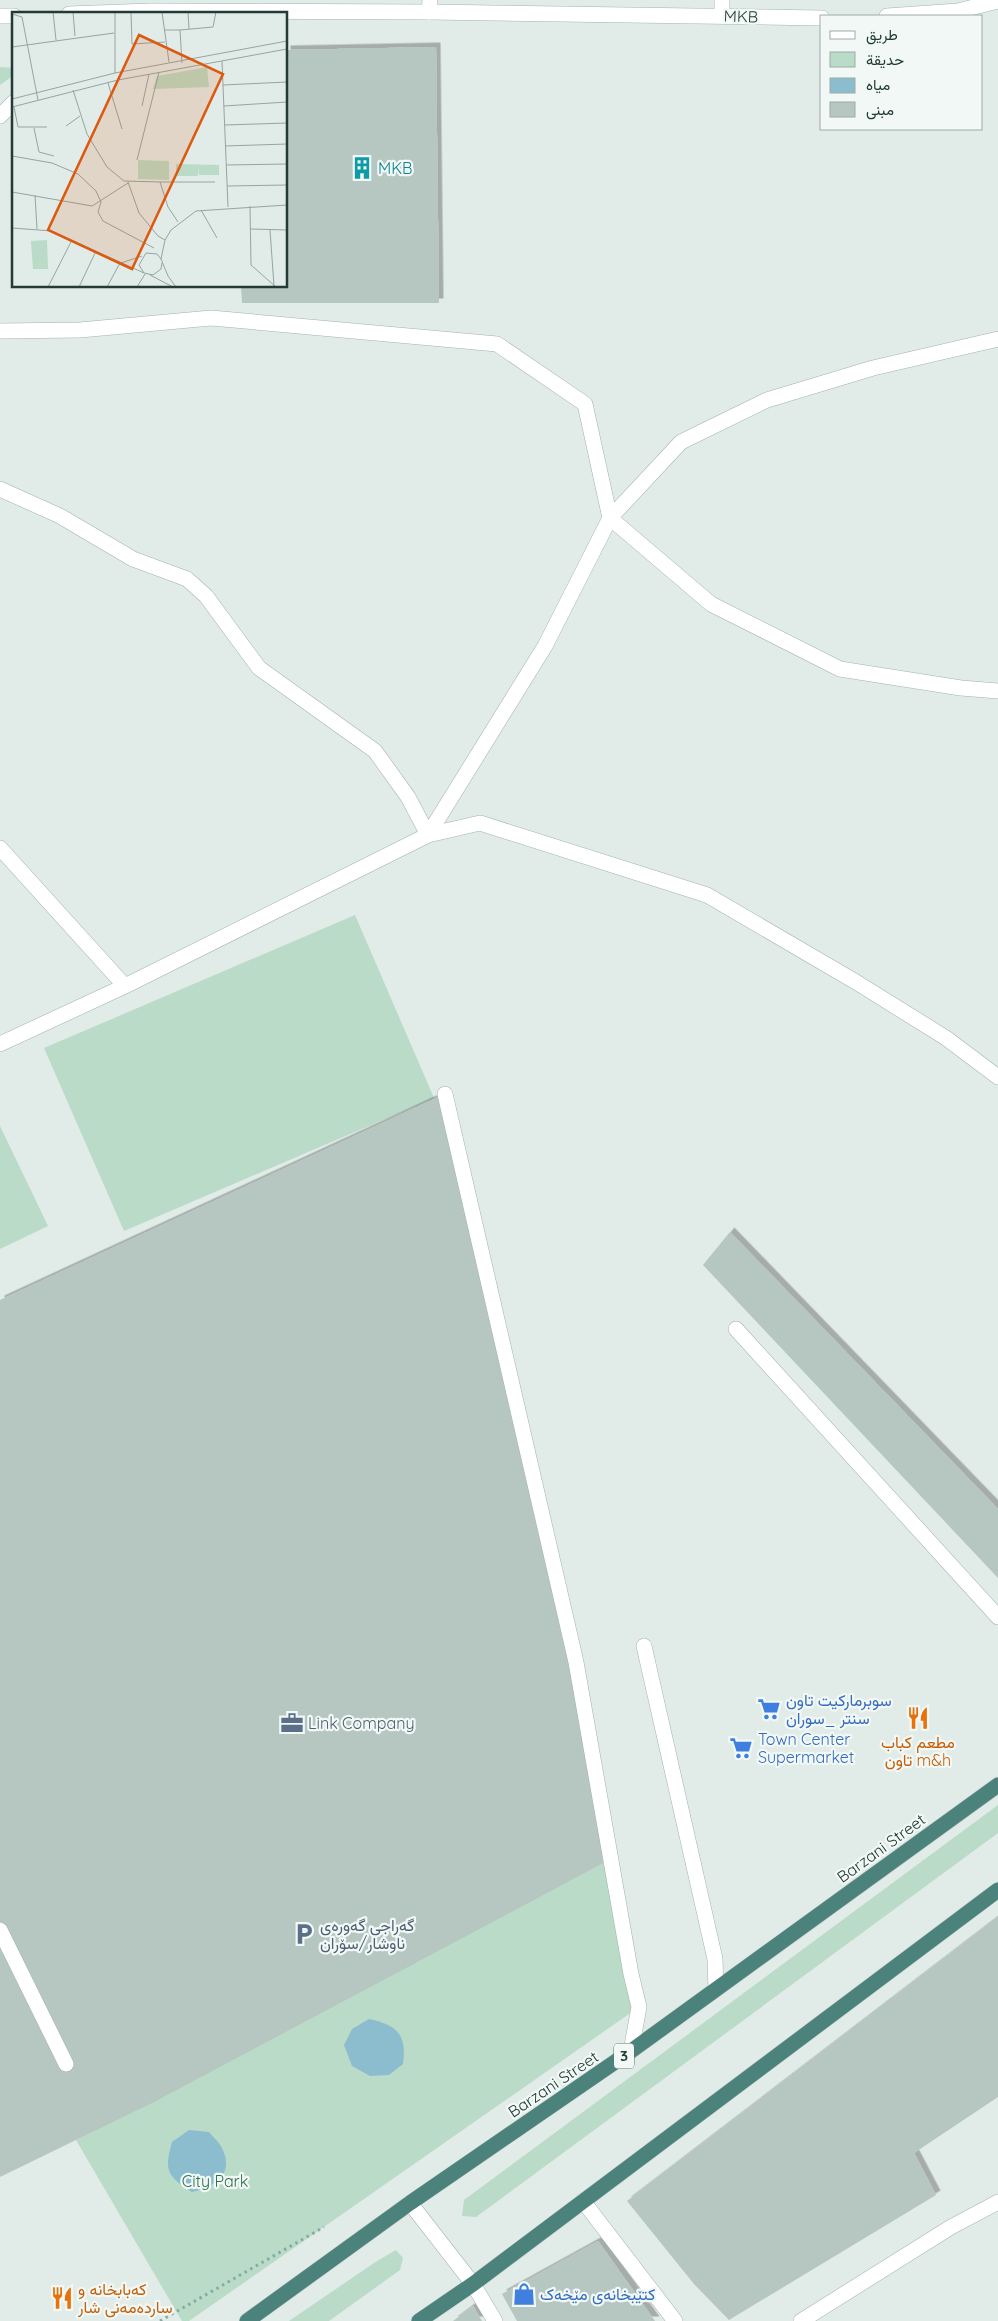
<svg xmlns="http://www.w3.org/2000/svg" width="998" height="2321" font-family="Quicksand,Vazirmatn,sans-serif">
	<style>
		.green { fill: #badbc7 }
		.water { fill: #8bbdce }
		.building { fill: #b6c6c1; filter: url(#shadow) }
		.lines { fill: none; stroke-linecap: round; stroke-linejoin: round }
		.service-casing { stroke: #a4b3af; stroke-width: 16 }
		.minor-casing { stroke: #a4b3af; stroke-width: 16 }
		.secondary-casing { stroke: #a0b6b1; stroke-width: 16 }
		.trunk-casing { stroke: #c1c8c7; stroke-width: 16 }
		.path { stroke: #82ada5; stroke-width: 3; stroke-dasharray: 2.5 4; stroke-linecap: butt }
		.service { stroke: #fff; stroke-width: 15 }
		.minor { stroke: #fff; stroke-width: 15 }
		.secondary { stroke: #fff; stroke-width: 15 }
		.trunk { stroke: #4b827c; stroke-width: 15 }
		.labels { text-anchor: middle; stroke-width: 4.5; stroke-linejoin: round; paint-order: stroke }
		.shield { fill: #f1f8f5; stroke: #607470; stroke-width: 1 }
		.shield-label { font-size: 15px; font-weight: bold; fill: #223b37 }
		.street-label { font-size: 16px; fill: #223b37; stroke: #f1f8f5 }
		.culture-label { font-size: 16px; fill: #0d838f; stroke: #f1f8f5; text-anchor: start }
		.shop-label { font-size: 16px; fill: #366cbe; stroke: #f1f8f5; text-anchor: start }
		.service-label { font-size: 16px; fill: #4e5e75; stroke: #f1f8f5; text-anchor: start }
		.food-label { font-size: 16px; fill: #c56008; stroke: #f1f8f5 }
		.park-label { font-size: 16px; fill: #2e704f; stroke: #f1f8f5 }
		.inset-road { fill: none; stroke: #95a5a1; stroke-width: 1 }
		.view { fill: #de580e; fill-opacity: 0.15; stroke: #de580e; stroke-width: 2.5 }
		.inset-edge { fill: none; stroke: #223b37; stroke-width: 2.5 }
	</style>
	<defs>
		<filter id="shadow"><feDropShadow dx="4.5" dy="-4.5" stdDeviation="0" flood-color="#0004"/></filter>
	</defs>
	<rect width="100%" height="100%" fill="#e1ebe8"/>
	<path class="green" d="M0,67L14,68V75L0,85Z
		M355,915L434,1098L124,1231L44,1048Z
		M0,1126L48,1226L0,1249Z
		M998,1805V1833L476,2217L462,2216L464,2200Z
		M611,1859L639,2007L189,2321H182L76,2140Z
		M396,2250L403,2258L400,2270L329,2321H289L377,2261Z"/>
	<path class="water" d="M369,2019C397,2025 407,2034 403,2064L389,2075L370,2076L352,2066L344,2045L352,2029Z
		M189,2130L209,2132C213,2137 219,2142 222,2148C235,2174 215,2187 192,2192C167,2176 164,2171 172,2142Z"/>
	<path class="building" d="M436,47L439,303H242L241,286H286V50Z
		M445,1094L558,1586L611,1859L154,2102L0,2177V1300Z
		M730,1232L998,1509V1578L703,1265Z
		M998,1917V2097L914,2153L936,2195L729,2320L694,2284L627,2201Z
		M598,2241L655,2321H517L502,2294Z
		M473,2306L482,2321H453Z"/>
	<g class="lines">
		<defs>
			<path id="service" d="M0,1930L66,2064"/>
			<path id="minor" d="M429,12L430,0
				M722,15V0
				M0,331L80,330L211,318L497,344L585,404L610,518L711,604L840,669L961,688L998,691
				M0,489L60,516L133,559L187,579L206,596L259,668L375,751L408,797L428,835
				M428,835L545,646L610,518L681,442L767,400L873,368L998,339
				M0,848L125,986L0,1044
				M125,986L428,835L480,823L707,895L856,982L946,1038L998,1077
				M445,1094L576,1662L631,1974L639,2007L631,2051
				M736,1329L998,1617
				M644,1646L715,1959L716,1989
				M583,2201L675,2321
				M410,2203L473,2284L495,2321
				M801,2321L951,2227L998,2202"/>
			<path id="secondary" d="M69,14L150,11L429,12L822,18
				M0,16H14
				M887,16L958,11L998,1
				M0,116L14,102"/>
			<path id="trunk" d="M247,2321L410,2203L631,2051L998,1785
				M419,2321L473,2284L998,1890"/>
		</defs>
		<use href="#service" class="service-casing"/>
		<use href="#minor" class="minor-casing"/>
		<use href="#secondary" class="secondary-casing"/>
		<use href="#trunk" class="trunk-casing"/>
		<path class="path" d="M160,2321L324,2227"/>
		<use href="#service" class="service"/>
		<use href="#minor" class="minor"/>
		<use href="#secondary" class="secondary"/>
		<use href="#trunk" class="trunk"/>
	</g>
	<defs>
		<symbol id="building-bare" viewBox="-9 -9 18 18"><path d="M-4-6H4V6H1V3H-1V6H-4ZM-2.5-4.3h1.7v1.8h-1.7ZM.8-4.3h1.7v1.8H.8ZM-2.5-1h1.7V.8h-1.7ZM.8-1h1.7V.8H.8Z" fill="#0f9aa8" stroke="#f1f8f5" stroke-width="2.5" paint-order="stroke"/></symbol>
		<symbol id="supermarket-bare" viewBox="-9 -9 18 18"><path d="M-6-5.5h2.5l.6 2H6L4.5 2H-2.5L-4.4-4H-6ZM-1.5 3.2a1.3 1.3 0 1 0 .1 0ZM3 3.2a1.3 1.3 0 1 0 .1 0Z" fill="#3f7fe0" stroke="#f1f8f5" stroke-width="2.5" paint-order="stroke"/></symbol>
		<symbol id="restaurant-bare" viewBox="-9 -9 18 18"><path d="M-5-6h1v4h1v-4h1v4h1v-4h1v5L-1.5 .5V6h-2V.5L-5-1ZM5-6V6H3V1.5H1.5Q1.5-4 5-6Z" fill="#e8710a" stroke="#f1f8f5" stroke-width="2.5" paint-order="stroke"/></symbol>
		<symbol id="office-bare" viewBox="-9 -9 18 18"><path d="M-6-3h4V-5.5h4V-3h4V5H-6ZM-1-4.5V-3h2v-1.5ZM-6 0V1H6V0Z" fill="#5c6f8a" stroke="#f1f8f5" stroke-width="2.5" paint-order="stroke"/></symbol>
		<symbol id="parking-bare" viewBox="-9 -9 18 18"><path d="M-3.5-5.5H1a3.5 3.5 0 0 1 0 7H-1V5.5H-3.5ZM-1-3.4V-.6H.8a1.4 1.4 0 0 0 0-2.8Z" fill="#5c6f8a" stroke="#f1f8f5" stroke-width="2.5" paint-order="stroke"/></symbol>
		<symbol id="shop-bare" viewBox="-9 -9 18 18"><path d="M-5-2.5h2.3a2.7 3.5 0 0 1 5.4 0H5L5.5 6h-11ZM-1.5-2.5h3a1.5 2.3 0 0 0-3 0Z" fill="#3f7fe0" stroke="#f1f8f5" stroke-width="2.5" paint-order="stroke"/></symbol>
	</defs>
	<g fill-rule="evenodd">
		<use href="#building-bare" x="346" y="152" width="32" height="32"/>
		<use href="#supermarket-bare" x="753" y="1693" width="32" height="32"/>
		<use href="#restaurant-bare" x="902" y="1702" width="32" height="32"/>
		<use href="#office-bare" x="276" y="1707" width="32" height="32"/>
		<use href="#supermarket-bare" x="725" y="1732" width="32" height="32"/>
		<use href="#parking-bare" x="288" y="1918" width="32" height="32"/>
		<use href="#shop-bare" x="508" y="2278" width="32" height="32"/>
		<use href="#restaurant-bare" x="46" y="2282" width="32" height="32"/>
	</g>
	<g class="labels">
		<rect class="shield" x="614" y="2043.5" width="20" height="25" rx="4"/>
		<g class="shield-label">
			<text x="624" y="2061">3</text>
		</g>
		<g class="street-label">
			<text transform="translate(741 16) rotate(2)" y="6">MKB</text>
			<text transform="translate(881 1848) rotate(-36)" y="6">Barzani Street</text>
			<text transform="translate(553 2084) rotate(-34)" y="6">Barzani Street</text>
		</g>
		<g class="culture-label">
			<text x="378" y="174">MKB</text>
		</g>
		<g class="shop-label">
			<text x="786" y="1706">سوبرماركيت تاون<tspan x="786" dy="18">سنتر _سوران</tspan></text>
			<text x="758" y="1745">Town Center<tspan x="758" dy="18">Supermarket</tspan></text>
			<text x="540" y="2300">کتێبخانەی مێخەک</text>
		</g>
		<g class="service-label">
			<text x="308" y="1729">Link Company</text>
			<text x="320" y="1931">گەراجی گەورەی<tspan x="320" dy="18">ناوشار/سۆران</tspan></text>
		</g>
		<g class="food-label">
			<text x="918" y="1748">مطعم كباب<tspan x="918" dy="18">تاون m&amp;h</tspan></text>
			<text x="78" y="2295" text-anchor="start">کەبابخانە و<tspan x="78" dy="18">ساردەمەنی شار</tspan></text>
		</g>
		<g class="park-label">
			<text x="215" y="2187">City Park</text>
		</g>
	</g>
	<g transform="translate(12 12)">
		<rect width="275" height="275" fill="#e1ebe8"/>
		<path d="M195,55L197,75L141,77L145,64ZM126,148L157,149V168L126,167ZM164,152L207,153V163H187V154L186,164H164ZM35,228L36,257H21L19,229Z" fill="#badbc7"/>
		<path class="inset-road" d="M41,0L44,28M61,0L63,24M103,0V61M119,0L120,32L153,30M150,0L157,50M176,0L177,17M0,2L10,5L26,88M152,18H168M0,35L102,21M210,49L216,195M170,51L168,18L201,15L204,0M96,71L110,117M211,73L275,70M61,78L75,122L95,155L112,169L148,170M0,87L103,61L275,29M130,94L137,62M212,94L275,90M0,95L106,68L275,37M2,95L6,115H35M213,113L275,111M54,114L68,104M22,116L27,140L42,144M213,134L275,132M0,144L40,151L66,162L84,179L89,190L86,200L91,209L142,236M125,148L147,60M214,153L275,152M116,170L127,201L146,224L153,228M215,174L275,173M0,180L80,194L116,171M23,183L25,217M238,194L239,253L264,275M189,198L205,226M166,210L156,195L148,170H203M0,216L40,219L132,261M239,217L275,218M258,218L262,274M149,247L153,228L159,218L184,199L275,193M109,251L130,244M150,251L149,257L141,263L132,261L127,253L134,241L145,242L149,247L156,264L164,275M138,263L161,275M36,275L60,228M67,275L84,239M95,275L108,251M125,275L133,262"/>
		<path class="view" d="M127,23L211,62L120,257L36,218Z"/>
		<rect width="275" height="275" class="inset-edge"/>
	</g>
	<rect x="820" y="15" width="162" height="115" fill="#f1f8f5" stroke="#9eaca9"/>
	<rect x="830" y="31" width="25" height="8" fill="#ffffff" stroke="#9eaca9"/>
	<text x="866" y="40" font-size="15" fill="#223b37">طريق</text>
	<rect x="830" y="52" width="25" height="15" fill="#badbc7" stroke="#9eaca9"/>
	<text x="866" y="65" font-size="15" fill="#223b37">حديقة</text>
	<rect x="830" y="78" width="25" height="15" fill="#8bbdce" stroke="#9eaca9"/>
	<text x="866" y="90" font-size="15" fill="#223b37">مياه</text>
	<rect x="830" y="102" width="25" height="15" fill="#b6c6c1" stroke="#9eaca9"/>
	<text x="866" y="115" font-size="15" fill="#223b37">مبنى</text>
</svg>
